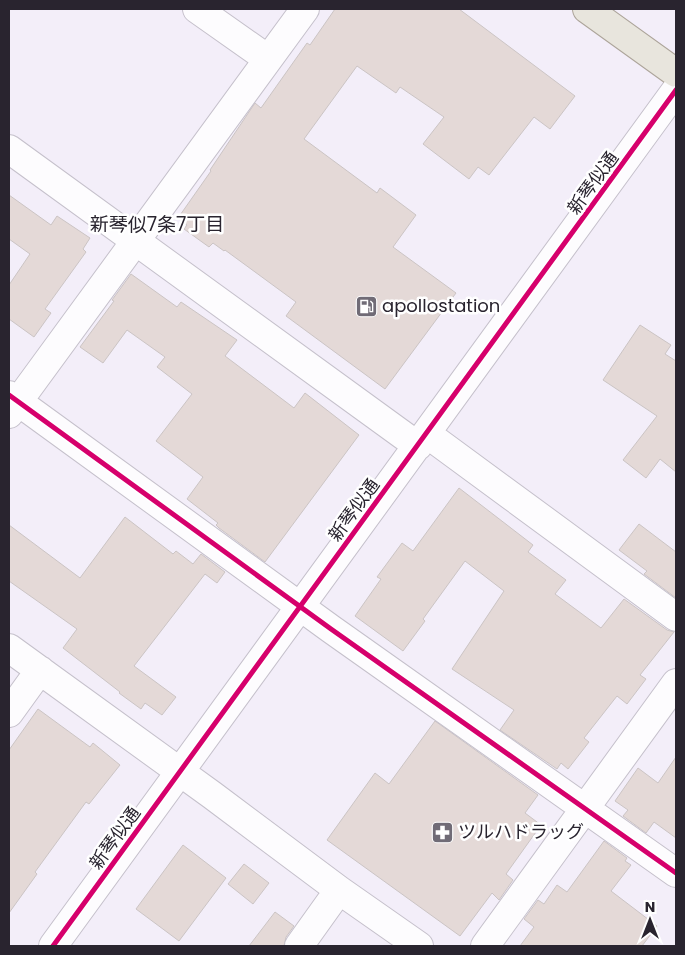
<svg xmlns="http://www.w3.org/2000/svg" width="685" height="955" font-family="Poppins,'Noto Sans JP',sans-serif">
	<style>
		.building { fill: #e4d9d7; stroke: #cbc4c4 }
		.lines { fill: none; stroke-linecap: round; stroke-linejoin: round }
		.minor-casing { stroke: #c5c0cb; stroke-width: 30 }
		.major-casing { stroke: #aca49a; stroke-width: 30 }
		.minor { stroke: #fdfcfe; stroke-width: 28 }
		.major { stroke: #e8e5dd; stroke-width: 28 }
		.cycleway-casing { stroke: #fff; stroke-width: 8 }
		.cycleway { stroke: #d6006c; stroke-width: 5 }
		.labels { text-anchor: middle; stroke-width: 5; stroke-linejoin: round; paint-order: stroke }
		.street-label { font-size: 18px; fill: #29242f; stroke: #fff }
		.poi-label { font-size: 18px; fill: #29242f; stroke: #fff; text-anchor: start }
		.neighbourhood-label { font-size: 19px; fill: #29242f; stroke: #fff }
	</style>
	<rect width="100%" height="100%" fill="#f3eef9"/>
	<path class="building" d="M335,9H459L575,96L550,129L534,117L489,175L478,167L469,179L423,144L444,117L400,87L396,93L357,66L304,139L377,193L380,188L416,215L393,247L456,293L385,389L286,316L296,302L225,250L224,251L213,243L209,247L184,229L187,225L178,218L211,171L210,170L255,103L261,108L307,43L310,45Z
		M9,195L51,225L57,216L90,238L83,249L86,252L45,309L51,313L34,337L9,319V285L30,254L9,239Z
		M131,274L177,307L181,302L237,340L225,356L294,408L305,393L359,435L265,562L219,528L216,525L218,523L187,499L203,477L156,441L192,394L157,367L165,357L127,330L103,363L80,347L114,301L112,300Z
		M640,325L671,345L665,354L676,361V472L660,459L646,478L623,460L657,416L603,380Z
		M459,488L533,545L528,552L566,580L555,594L601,628L624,599L667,630L674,632L640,675L646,679L627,704L617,696L584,738L589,742L568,769L561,763L557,769L500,730L514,710L452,669L504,591L465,561L423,619L425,621L403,651L355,616L381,579L377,577L402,543L413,551Z
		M125,517L173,554L176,551L193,564L201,554L225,572L217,583L205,574L134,666L176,697L162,715L145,703L141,709L119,693L120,692L63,648L77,629L9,581V525L80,578Z
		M639,524L676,552V598L644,574L647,571L619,550Z
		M38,709L90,747L93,743L120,765L89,804L86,802L35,872L37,874L9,913V750Z
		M435,721L538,795L525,813L541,825L506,874L513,880L499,900L492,893L460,936L327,840L375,773L389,784Z
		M676,757V838L654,822L646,833L623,816L628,810L615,801L638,768L658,783Z
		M604,841L627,858L625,861L631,865L611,891L657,926L642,946H520L534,927L524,919L538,900L544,904L557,885L567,892Z
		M183,845L226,878L179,941L136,909Z
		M244,864L269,883L253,904L228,884Z
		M275,912L294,926L286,937L284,946H249Z"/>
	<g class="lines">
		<defs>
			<path id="minor" d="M197,9L268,59
				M9,149L418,446
				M9,395L331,629L676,873
				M9,414L305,9
				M427,434L676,617
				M9,648L212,795L339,890L419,946
				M9,713L40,670
				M53,946L676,90
				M299,946L339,890
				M485,946L676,683"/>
			<path id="major" d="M587,9L676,73"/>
		</defs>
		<use href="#minor" class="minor-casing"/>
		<use href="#major" class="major-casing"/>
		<use href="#minor" class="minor"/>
		<use href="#major" class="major"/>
		<defs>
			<path id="cycleway" d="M9,395L331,629L676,873
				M53,946L676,90"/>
		</defs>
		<use href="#cycleway" class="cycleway-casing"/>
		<use href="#cycleway" class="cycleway"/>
	</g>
	<defs>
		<symbol id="fuel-square" viewBox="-11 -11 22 22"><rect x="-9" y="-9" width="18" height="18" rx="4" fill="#706b76" stroke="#fff"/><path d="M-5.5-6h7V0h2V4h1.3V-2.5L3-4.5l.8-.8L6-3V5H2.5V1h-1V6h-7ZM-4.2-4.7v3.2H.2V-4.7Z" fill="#fff"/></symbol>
		<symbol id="pharmacy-square" viewBox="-11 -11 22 22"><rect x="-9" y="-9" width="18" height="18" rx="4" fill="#706b76" stroke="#fff"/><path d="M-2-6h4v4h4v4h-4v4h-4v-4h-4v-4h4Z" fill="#fff"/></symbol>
	</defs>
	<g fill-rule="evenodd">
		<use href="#fuel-square" x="354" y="294" width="25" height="25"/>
		<use href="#pharmacy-square" x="430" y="820" width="25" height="25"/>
	</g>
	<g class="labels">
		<g class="street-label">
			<text transform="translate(593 183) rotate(-54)" y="6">新琴似通</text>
			<text transform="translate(354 510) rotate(-54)" y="6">新琴似通</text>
			<text transform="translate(115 838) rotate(-54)" y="6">新琴似通</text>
		</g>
		<g class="poi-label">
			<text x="382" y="312">apollostation</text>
			<text x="458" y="838">ツルハドラッグ</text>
		</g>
		<g class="neighbourhood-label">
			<text x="157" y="231">新琴似7条7丁目</text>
		</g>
	</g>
	<rect width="685" height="955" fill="none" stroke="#29242f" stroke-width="20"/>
	<g transform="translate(650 920)" stroke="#ffffff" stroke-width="4" paint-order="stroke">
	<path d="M0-4L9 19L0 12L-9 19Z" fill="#29242f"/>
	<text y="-8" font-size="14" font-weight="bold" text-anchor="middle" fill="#29242f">N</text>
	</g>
</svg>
